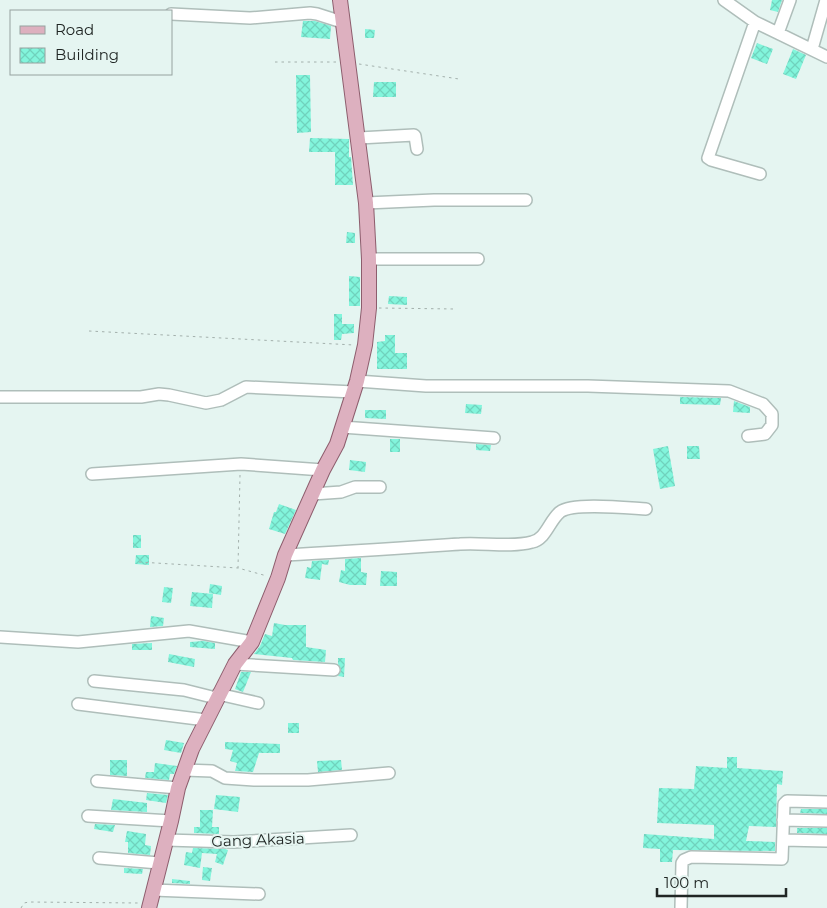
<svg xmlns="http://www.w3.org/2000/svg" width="827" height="908" font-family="Montserrat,sans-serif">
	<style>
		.building { fill: url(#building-cross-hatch) }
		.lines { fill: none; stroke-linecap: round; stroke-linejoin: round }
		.minor-casing { stroke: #afbeba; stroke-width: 14 }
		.major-casing { stroke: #8d5d6d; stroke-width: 16 }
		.path { stroke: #a3b0ac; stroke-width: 1; stroke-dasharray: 2.5 4; stroke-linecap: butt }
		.minor { stroke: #fff; stroke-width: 11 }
		.major { stroke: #ddb0bf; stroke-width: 14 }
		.labels { text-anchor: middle; stroke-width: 4; stroke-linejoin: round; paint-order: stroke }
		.street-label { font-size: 15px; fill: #202624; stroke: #e5f5f1 }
	</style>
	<defs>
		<pattern id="building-cross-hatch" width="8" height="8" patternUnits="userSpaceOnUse" patternTransform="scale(1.25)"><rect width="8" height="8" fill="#82f5dc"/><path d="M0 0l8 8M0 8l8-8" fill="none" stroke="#70d2bd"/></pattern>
	</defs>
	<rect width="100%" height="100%" fill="#e5f5f1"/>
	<path class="building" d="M772,0H782L778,12L770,10Z
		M303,21H315L331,26L330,39L301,37Z
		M365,29L375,30L374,38H365Z
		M757,43L773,49L767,64L751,58Z
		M793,49L806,55L796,79L783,74Z
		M296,75H310L311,132L297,133Z
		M374,82H396V97H373Z
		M310,138L349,139V157H351L353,185H335V152H309Z
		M347,232L355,233V243H346Z
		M349,276L360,277V306H349Z
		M389,296L407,297V305L388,304Z
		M334,314H342V324H354V333L342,334L341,340H334Z
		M385,335H395V353H407V369H377V342L385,341Z
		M680,397L721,398L720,405L680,404Z
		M734,401L750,407V413L733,412Z
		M466,404L482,405L481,414L465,413Z
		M365,410H386V419L365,418Z
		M390,439H400V452H390Z
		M476,444L491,445L490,451L476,450Z
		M668,446L675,486L660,489L653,449Z
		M687,446H699L700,459H687Z
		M350,460L366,462L365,472L349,470Z
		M279,504L296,510L285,534L269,529L274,512H276Z
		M133,535H141V548H133Z
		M136,555H149V565L135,564Z
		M361,558V572L367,573L366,585H350L339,582L341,570L345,571V559Z
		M329,560L328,565L322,564L320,580L305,578L307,567L311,568L312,561Z
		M381,571L397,572V586H380Z
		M210,584L222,586L221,595L209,593Z
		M164,587L173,588L171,603L162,602Z
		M192,592L213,594L212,608L190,606Z
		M151,616L164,618L163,626L150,627Z
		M274,623L285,625H306V647L326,650L325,662L293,660L292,658L254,654L260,646L265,634L272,636Z
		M203,641L215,643V649L190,647V642Z
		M152,643V650H132V644Z
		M169,654L195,659L194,667L168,662Z
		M338,658H345L344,677L338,676L341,670L338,664Z
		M241,672H251L243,692L235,689Z
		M288,723H299V733H288Z
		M166,740L184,743L181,753L164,750Z
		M225,742L280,744V753H259L253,772L235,771L237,763L230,761L233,750L225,749Z
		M727,757H737V768L783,771L782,785L777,784L776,827L749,826L746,841L775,842V851L673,850L672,862H660V849L643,848L644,834L714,839V825L657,823L659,788L694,789L696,766L727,768Z
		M110,760H127V776L110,775Z
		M341,760L342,770L318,772L317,761Z
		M155,763L177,766L174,774H170L169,780L145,778L146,772H154Z
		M147,793L168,795L166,803L146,800Z
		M216,795L240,797L238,812L214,809Z
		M113,799L147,803V812L111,810Z
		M801,809H827V814L800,813Z
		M200,810H213L212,827H219V834L194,833V827H200Z
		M95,824L115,825L113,832L94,829Z
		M797,828H827V834L797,833Z
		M127,831L146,834L145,845L151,846L150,855L128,853V842H125Z
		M193,848L225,849L228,850L223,865L215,862L217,854L202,853L200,868L184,865L186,852L192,853Z
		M203,867L212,868L210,881L202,880Z
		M124,868L143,869L142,874L124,873Z
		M172,879L190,881V884L172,883Z"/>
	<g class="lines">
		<defs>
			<path id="minor" d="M724,0L755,22L827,57
				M171,14L250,18L310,13L317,14L342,22
				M755,22L708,158L711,160L760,174
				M778,33L790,0
				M812,49L826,0
				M359,138L414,135L415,136L417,149
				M366,203L434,200H526
				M369,259H478
				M357,381L426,386H588L729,391L763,404L772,414V425L765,434L748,436
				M0,397H141L159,394L169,395L206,403L221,400L246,387L354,392
				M342,427L494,438
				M92,474L241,464L323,470
				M313,494L341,492L355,487H380
				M285,555C343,552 401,548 460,544C482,542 510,548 532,542C546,539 549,521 560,512C573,502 628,508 646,509
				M0,637L78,642L189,631L252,642
				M235,664L334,670
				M94,681L184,690L216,698
				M218,694L258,703
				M78,704L206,720
				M184,770L212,771L225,778L254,780H308L389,773
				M97,781L178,788
				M88,816L171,821
				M783,820L827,821
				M166,840L234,842L351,835
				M783,840L827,841
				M99,858L159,863
				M153,890L259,894
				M681,908L682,863L684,860L691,857L782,859L784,804L787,801L827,802"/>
			<path id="major" d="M149,908L171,821L178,788L192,749L235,664L252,642L278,578L285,555L323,470L337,444L357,381L365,345L369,308V259L366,203L340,0"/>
		</defs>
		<use href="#minor" class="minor-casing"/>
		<use href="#major" class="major-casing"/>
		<path class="path" d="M275,62H337
			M359,64L459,79
			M379,308L455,309
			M89,331L354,345
			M240,475L238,568L267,576
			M139,562L238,568
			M21,908L24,903L29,902L138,903"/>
		<use href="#minor" class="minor"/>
		<use href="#major" class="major"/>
	</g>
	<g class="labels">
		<g class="street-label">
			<text transform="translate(258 840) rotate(-2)" y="5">Gang Akasia</text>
		</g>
	</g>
	<rect x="10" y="10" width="162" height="65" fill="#e5f5f1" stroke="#96a29f"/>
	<rect x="20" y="26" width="25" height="8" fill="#ddb0bf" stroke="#96a29f"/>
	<text x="55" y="35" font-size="15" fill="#202624">Road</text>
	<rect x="20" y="48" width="25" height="15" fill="url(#building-cross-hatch)" stroke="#96a29f"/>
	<text x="55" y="60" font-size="15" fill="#202624">Building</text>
	<path d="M657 888v8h129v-8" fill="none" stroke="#202624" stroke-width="2.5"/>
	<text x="664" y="888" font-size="15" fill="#202624" stroke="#e5f5f1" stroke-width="4" paint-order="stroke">100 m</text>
</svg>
